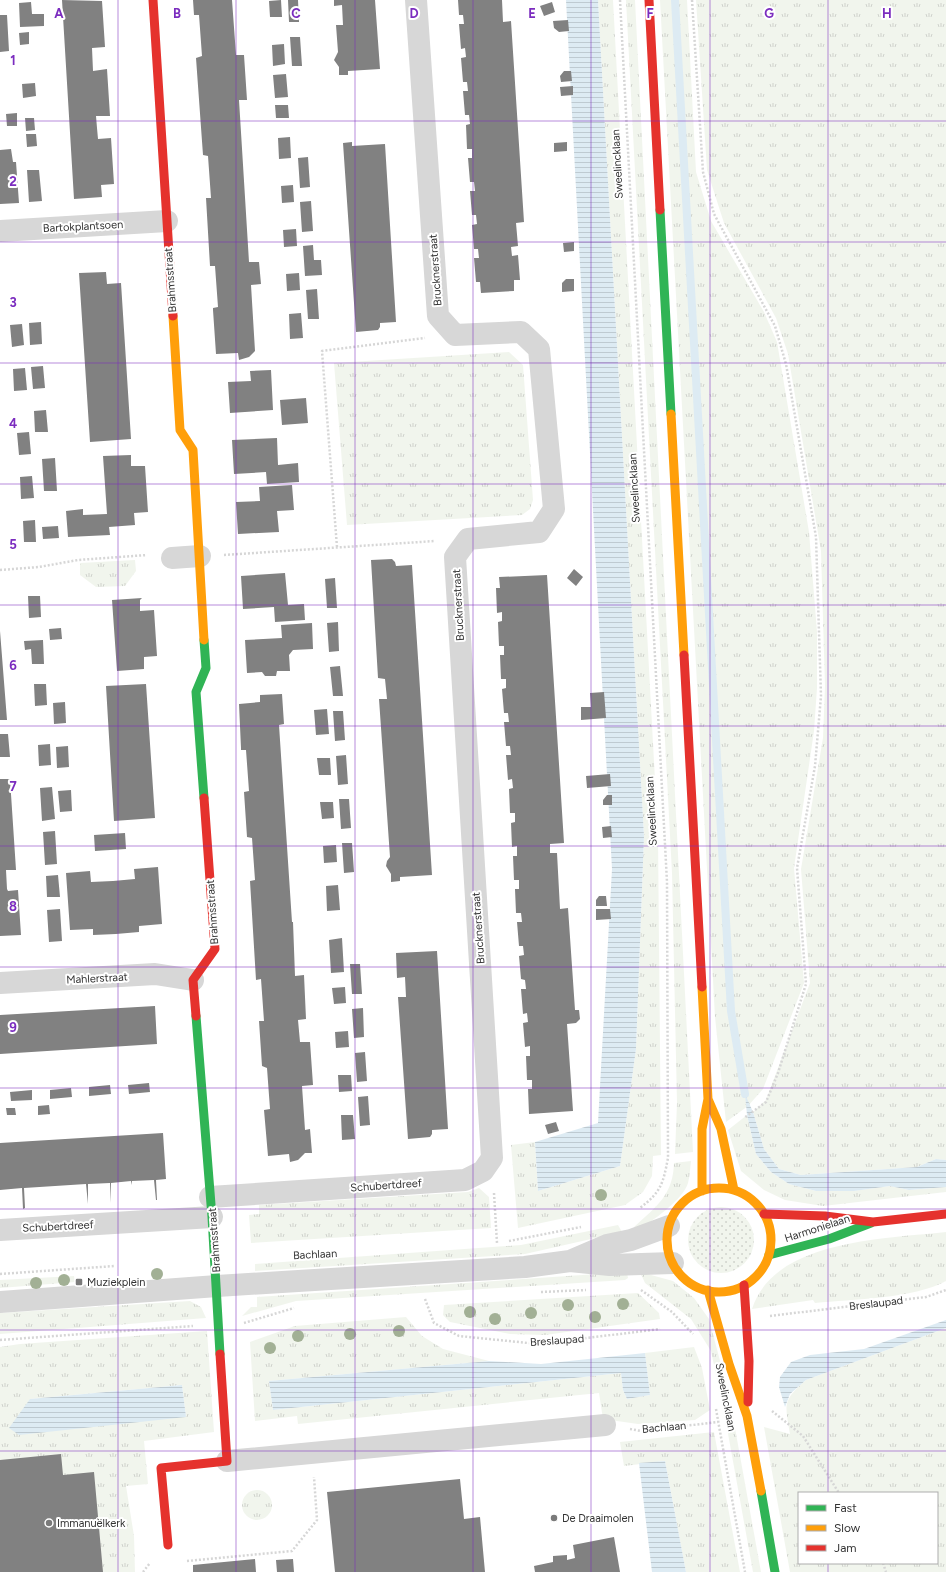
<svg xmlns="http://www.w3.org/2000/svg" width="946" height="1572" font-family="Figtree,sans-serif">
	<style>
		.grass { fill: url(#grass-tufts); fill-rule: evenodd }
		.garden { fill: url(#garden-dots) }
		.water { fill: url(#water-rules) }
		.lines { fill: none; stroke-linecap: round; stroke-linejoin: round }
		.stream { stroke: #ddebf3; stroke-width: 8 }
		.building { fill: #818181 }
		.path { stroke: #d6d6d6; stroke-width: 2.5; stroke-dasharray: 2 2; stroke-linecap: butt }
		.street { stroke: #d7d7d7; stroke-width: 22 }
		.fast { stroke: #30b455; stroke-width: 9 }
		.slow { stroke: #ff9f0a; stroke-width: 9 }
		.jam { stroke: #e5322d; stroke-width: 9 }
		.tree { fill: #a2b095 }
		.grid { fill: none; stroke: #7b2cbf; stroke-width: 1; stroke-opacity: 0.55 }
		.poi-dot { fill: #7a7a7a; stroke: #fff; stroke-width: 1.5 }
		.labels { text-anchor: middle; stroke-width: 4; stroke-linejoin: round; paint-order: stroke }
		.street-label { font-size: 11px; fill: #333; stroke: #fff }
		.poi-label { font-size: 11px; fill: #333; stroke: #fff; text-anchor: start }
		.grid-label { font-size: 13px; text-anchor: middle; font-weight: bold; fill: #7b2cbf; stroke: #fff; stroke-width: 4; stroke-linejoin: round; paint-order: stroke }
	</style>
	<defs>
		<pattern id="grass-tufts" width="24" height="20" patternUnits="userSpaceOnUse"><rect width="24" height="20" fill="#f1f5ed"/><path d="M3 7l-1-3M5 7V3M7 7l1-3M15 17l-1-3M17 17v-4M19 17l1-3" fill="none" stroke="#cfd2cc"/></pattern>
		<pattern id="garden-dots" width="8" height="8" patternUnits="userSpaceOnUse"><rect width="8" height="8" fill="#f1f5ed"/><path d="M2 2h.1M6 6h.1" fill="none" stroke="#cfd2cc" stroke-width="1.8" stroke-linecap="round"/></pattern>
		<pattern id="water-rules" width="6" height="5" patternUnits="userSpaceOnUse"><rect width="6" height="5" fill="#ddebf3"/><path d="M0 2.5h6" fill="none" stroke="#becad1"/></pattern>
	</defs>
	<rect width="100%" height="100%" fill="#fff"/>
	<path class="grass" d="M598,0H613L658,836L661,1155L653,1156L652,1176L643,1192L625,1205L518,1228L511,1145L535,1142L538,1191L620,1166L636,1049L644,836Z
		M626,0H635L693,1152L675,1154L677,1103L672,873Z
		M660,0H687L696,172L711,221L764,312L777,342L809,532L817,632V688L814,731L794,868L804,983L763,1089L748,1106L726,1122L715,1017Z
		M696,0H946V1160L936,1159L917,1167L801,1175L779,1169L764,1149L753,1112L766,1100L810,983L801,869L823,738L825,686L821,551L788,354L776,318L724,223L707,170Z
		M509,352L523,365L533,500L530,509L522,515L347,525L334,363Z
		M135,560L136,571L125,586L96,587L80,575V563Z
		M747,1115L756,1154L771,1172L789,1184L816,1191H853L890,1186L909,1190L946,1187V1192L823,1206L785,1200L764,1190L741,1171L728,1130Z
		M691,1161C690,1168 690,1176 688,1183C683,1200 652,1221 637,1231L634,1227C657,1206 673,1195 674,1163Z
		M479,1188L489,1197L491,1228L251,1243L249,1215L259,1214V1205L468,1192Z
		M618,1225L622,1232L525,1254L255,1271V1264L521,1245Z
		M946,1232V1281C913,1299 853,1299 815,1303L813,1300L752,1309C774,1239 886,1239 946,1232Z
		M627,1272L628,1278L625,1280L296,1301L242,1316L251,1307H257V1297Z
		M640,1272L673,1281L694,1298L709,1319L729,1395L761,1572H753L725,1417L711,1351L691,1319L645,1283Z
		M74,1276L75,1282L0,1288V1280Z
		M638,1293L659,1313L660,1319L545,1335L510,1334L450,1322L443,1315L444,1305Z
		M190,1301L201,1307L206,1318L0,1334V1313Z
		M406,1317L422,1336L443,1349L489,1361L269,1381L273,1410L621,1373L623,1390L627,1399L650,1395L645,1353L694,1347L702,1368L710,1410L695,1420L638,1424L603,1419L599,1393L298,1424L297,1416L255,1421L250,1342L295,1326Z
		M946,1328V1572H790L764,1427L790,1434C785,1404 782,1401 806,1380ZM799,1493H937V1563H799Z
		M207,1331L214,1432L144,1441L148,1484L126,1486L134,1536L135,1572H0V1347L20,1344ZM182,1385L186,1417L30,1399Z
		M714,1432L740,1572H686L665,1461L624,1466L620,1442Z
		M242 1505a15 15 0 1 1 30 0a15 15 0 1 1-30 0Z"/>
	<path class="garden" d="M688 1240a33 33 0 1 1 66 0a33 33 0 1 1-66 0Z"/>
	<path class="water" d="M566,0H598L644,836L636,1049L620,1166L538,1191L535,1142L598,1123L612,869Z
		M745,1094L753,1112L764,1149L779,1169L801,1175L917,1167L936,1159L946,1160V1187L909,1190L890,1186L854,1191H816L789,1184L771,1172L756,1154L747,1115Z
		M946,1320V1328L806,1380L790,1394L785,1407L779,1387L780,1377L791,1362L810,1355L864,1349Z
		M645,1353L650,1395L627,1399L623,1390L621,1373L273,1410L269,1381L489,1361L541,1364Z
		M182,1385L186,1417L19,1435L9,1428L30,1399Z
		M665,1461L686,1572H652L639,1463Z"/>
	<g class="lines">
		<path class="stream" d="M675,0L731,1011L745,1094"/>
	</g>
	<path class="building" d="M62,0L102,1L105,47L92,48L93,71L107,69L110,116H96L97,128L98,139L111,138L114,184L101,185L102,197L74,199Z
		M193,0H232L236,55H244L247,100H239L249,262H259L261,284L251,285L255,351L249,357L239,360L238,353L216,354L213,310V308L218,307L215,266H210L206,198H211L208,156L203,155L196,58L202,56L199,15H194Z
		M281,0L282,17H270L269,1Z
		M288,0H298L299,22H289Z
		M334,0H375L380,69L348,71V75H339V67L334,60L338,52L336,25H343L342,5L334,6Z
		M458,0H502L503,22L511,21L524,222L516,223L518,246L511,247L512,256L518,255L520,280H514V291L481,293L480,282H476L474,258H479L478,249H474L472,225L477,224L476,215H472L470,191H475L474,182H470L468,158H472V149H467L466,125L470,124L469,115H465L463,91H468L467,82H463L461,58L466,57L465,48L461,49L459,24H464L463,15H459Z
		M31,2L32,14H44V26L20,27L19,3Z
		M552,2L555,12L544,16L540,6Z
		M0,15H7L9,51L0,52Z
		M568,20L569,31L559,32L554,28L553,21Z
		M29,32V44L20,45L19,33Z
		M290,37H300L302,66H292Z
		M284,44L285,64L273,66L272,45Z
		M564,71H571L572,81L561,82L560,76Z
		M286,74L288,97L275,98L273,75Z
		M35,83L36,96L23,98L22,84Z
		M573,86V95L561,96L560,87Z
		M275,105H288L289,118H276Z
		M17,113V126H7L6,114Z
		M25,118H34L35,130L26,131Z
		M26,134H36L37,146L27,147Z
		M290,137L291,158L279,159L278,138Z
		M352,142V146L385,144L396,322L380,323V327L378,330L356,332L343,143Z
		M567,142V151L554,152V143Z
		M11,149L13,162H16L19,203L0,204V150Z
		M308,157L310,187L300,188L298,158Z
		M27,170H39L42,201L29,202Z
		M293,185L294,202L282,203L281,186Z
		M311,201L313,231L302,232L300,202Z
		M296,229L297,246L284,247L283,230Z
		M574,242V251L564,252L563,243Z
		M313,245L314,260H321L322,275L305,276L303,246Z
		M106,272L107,284L121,283L131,439L90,442L79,273Z
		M299,273L300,290L287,291L286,274Z
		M566,279H574V291L562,292V283Z
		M317,289L319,319H308L306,290Z
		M301,313L303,338L290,339L289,314Z
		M41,322L42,344L30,345L29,323Z
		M22,324L24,345L12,347L10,325Z
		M43,366L45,388L33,389L31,367Z
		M25,368L27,390L14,391L13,369Z
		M271,370L273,410L230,413L228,382L251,381L250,371Z
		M306,398L308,423L282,425L280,400Z
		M46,410L48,432H35L34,411Z
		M29,432L31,454L19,455L17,433Z
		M277,438L278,465L298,463L299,482L267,484L266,472L234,474L232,440Z
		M131,455V466H145L148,512L134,513L135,525L109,527L110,535L68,537L66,511L83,509V515L107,514L103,456Z
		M55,458L57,491H44L42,459Z
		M32,476L34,498L21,499L20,477Z
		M292,485L294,510L277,511L279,532L238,534L236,502L260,501L259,487Z
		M35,520L36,542H24L23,521Z
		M58,526L59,538L43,539L42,527Z
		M392,559L395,562L396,566L412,565L432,875L400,877V881L391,882V874L386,866L387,861L390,857L379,699H387L385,679L378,678L371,560Z
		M574,569L583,577L576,586L567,578Z
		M285,573L288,605L304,604L305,620L275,622L274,607L243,609L241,576Z
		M547,575L564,843L550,844V853H557L560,909L568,908L575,1010H579L580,1019L576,1023L567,1024L573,1111L529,1114L528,1089H532V1080H527L526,1056H530V1046L525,1047L523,1023L528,1022L527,1013L523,1014L521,989H526L525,980L521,979L519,956L524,955L523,946H519L517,922H522L521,913H516L515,889H519V880H514L513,856H517V846L512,847L511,823L515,822V813H510L509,789L513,788L512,779L508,780L506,755H511L510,746H506L504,722H509L508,713H504L502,689L506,688V679H501L500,655H504V646H499L498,622L502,621V612L497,613L496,588H500L499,577Z
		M335,578L337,608H327L325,579Z
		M28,596H40L41,617L29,618Z
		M142,598L140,600V611L154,610L157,656L144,657V669L117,671L112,600Z
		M338,622L339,651L329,652L327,623Z
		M312,623L313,649L293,650L289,655L290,671H277L276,676H265L262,672L247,673L245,640L282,638L281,625Z
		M61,628L62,639L50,640L49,629Z
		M0,631L7,720H0Z
		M43,640L44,664H32L31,649L25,650L24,641Z
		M340,666L343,696H333L330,667Z
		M34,684H46L47,705L35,706Z
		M146,684L155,818L114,821L106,686Z
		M604,692L606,718L581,720V707H591L590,693Z
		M282,694L284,724L279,725L292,922H293L295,976L304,975L306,1019L298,1020L300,1042H310L313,1085L302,1086L305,1130L310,1129L312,1153H305L298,1160L290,1162L289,1154L268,1156L264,1110L270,1109L267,1068L262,1066L259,1021H264L261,979L256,980L250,881L255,880L252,838L247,837L244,792L249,791L246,750H241V748L239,704L260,702V695Z
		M65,702L66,723L54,724L53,703Z
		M327,709L329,734L316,735L314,710Z
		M333,711H343L345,740L335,741Z
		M0,734H8L10,757H0Z
		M50,744L51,765L39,766L38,745Z
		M68,746L69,767L57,768L56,747Z
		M346,755L348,784L338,785L336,756Z
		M317,758H330L331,775H319Z
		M610,774L611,786L587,788L586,776Z
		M0,779H10L16,870H6L7,889L8,891L18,890L21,935L0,936Z
		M52,787L55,819L42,821L40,788Z
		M71,790L72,811L60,812L58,791Z
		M607,795H612V805H603V800Z
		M339,799H349L351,828L341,829Z
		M320,802H333L334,818L322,819Z
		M611,826L612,837L603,838L602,827Z
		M55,831L57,864L45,865L43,832Z
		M125,833L126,849L95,851L94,835Z
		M342,843H352L354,872L344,873Z
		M336,845L337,862L324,863L323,846Z
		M158,867L162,924L139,926V932L116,934L93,935V929L70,930L66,873L90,871L91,882L113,881L135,879L134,869Z
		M58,875L60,897H47L46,876Z
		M338,885L340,910L327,911L326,886Z
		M599,896H606L607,906H596V900Z
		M60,909L62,941L49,942L47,910Z
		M596,909H610L611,919L596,920Z
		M342,938L344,972L331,973L329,940Z
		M437,951L448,1129L432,1130V1134L430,1137L408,1139L398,997H406L405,977L397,978L396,953Z
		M350,964H360L362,994H352Z
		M345,987L346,1003L334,1004L332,988Z
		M155,1006L157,1044L0,1054V1015Z
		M363,1008L364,1037L354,1038L352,1009Z
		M348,1031L349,1047L336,1048L335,1032Z
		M365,1052L367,1081L357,1082L355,1053Z
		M338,1075H351L352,1091L339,1092Z
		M149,1083L150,1092L129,1094L128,1085Z
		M110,1085L111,1094L89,1096V1087Z
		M71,1088L72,1097L50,1099V1090Z
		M32,1090V1100L11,1101L10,1092Z
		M368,1096L370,1125L360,1126L358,1097Z
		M49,1105L50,1114L38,1115V1106Z
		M6,1108H15L16,1115H7Z
		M341,1115H353L355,1139L342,1140Z
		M556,1122L559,1131L548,1134L545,1125Z
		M163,1133L166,1179L156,1180L157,1200H156L154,1180L132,1181V1185L131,1181L111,1183V1203L110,1183L88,1184V1204L86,1184L24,1188L25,1208L23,1209L22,1188L0,1190V1143Z
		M61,1454L63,1475L94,1472L103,1572H0V1460Z
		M460,1479L464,1519L480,1517L485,1572H335L327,1492Z
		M614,1537L620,1572H535L534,1566L553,1562V1556L567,1555V1560L575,1558L573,1545Z
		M255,1559L256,1572H193V1565Z
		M293,1559L294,1572H277L276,1560Z"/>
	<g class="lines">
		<path class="path" d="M620,0L667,882L668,1158C663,1184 661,1192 640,1208
			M692,0L703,172L714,214L775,326L786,364L816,537L821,696L815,766L797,868L806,984L778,1073L766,1102L744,1118
			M337,547L322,351L425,338
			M224,555L435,541
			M0,570L39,567L78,560L147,555
			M494,1193L497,1243
			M509,1241L581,1227
			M0,1274L115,1266
			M641,1290L672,1312L693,1334
			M541,1292L586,1290
			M425,1299L434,1323L459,1336L538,1344L660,1329
			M770,1316L926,1297L946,1290
			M244,1323L294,1308
			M0,1340L193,1326
			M716,1409L745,1572
			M772,1411L803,1436L839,1493
			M630,1429L641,1431L718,1422
			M187,1561L292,1551L317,1520L314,1477
			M883,1563L886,1572
			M143,1572L150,1563"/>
		<path class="street" d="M0,231L167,221
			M172,558L200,556
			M0,983L155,974L193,980
			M210,1197L465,1180L483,1171L492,1158L455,557L468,539L539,532L554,509L539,349L521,332L455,335L438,316L416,0
			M0,1230L212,1217
			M572,1260L607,1245L631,1240L669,1226
			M0,1302L217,1286L525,1267L570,1261L610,1265L673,1263
			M227,1461L605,1425"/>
		<path class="fast" d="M660,210L671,414
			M204,798L196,692L206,668L204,640
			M196,1016L212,1217L220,1354
			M769,1255L829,1239L871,1223
			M761,1491L775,1572"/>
		<path class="slow" d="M173,316L180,430L193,450L204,640
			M671,414L684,655
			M702,987L708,1099L702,1129V1191
			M708,1099L721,1129L734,1190
			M667 1240a52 52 0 1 1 104 0a52 52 0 1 1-104 0Z
			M708,1290L729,1364L747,1416L761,1491"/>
		<path class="jam" d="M153,0L173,316
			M649,0L660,210
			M684,655L702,987
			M196,1016L193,980L215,949L204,798
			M764,1214L825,1216L873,1222L946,1214
			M744,1285L749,1361L748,1402
			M168,1545L161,1468L227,1461L220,1354"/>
	</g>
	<g class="tree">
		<circle cx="601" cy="1195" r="6"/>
		<circle cx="157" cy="1274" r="6"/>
		<circle cx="64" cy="1280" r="6"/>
		<circle cx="36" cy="1283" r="6"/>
		<circle cx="623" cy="1304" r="6"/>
		<circle cx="568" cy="1305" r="6"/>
		<circle cx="470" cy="1312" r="6"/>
		<circle cx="531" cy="1313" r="6"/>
		<circle cx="595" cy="1317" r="6"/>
		<circle cx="495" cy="1319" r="6"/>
		<circle cx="399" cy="1331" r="6"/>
		<circle cx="350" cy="1334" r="6"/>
		<circle cx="298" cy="1336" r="6"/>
		<circle cx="270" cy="1348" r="6"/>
	</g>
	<path class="grid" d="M118,0V1572M236,0V1572M355,0V1572M473,0V1572M591,0V1572M710,0V1572M828,0V1493M0,121H946M0,242H946M0,363H946M0,484H946M0,605H946M0,726H946M0,846H946M0,967H946M0,1088H946M0,1209H946M0,1330H946M0,1451H946M828,1563V1572"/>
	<g class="poi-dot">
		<rect x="75" y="1278" width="8" height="8" rx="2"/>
		<circle cx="554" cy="1518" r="4"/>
		<circle cx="49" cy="1523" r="4"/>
	</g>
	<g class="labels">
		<g class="street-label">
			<text transform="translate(617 164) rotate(-93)" y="4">Sweelincklaan</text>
			<text transform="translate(83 226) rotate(-3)" y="4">Bartokplantsoen</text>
			<text transform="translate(435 270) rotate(-94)" y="4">Brucknerstraat</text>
			<text transform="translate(170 280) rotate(-94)" y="4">Brahmsstraat</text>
			<text transform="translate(634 488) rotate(-93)" y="4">Sweelincklaan</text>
			<text transform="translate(458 605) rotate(-93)" y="4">Brucknerstraat</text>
			<text transform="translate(651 811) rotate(-93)" y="4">Sweelincklaan</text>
			<text transform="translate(212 912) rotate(-94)" y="4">Brahmsstraat</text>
			<text transform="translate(478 928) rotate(-94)" y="4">Brucknerstraat</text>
			<text transform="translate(97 978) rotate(-3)" y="4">Mahlerstraat</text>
			<text transform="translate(386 1185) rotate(-4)" y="4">Schubertdreef</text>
			<text transform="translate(58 1226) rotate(-3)" y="4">Schubertdreef</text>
			<text transform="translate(817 1228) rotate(-18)" y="4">Harmonielaan</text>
			<text transform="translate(214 1240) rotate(-94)" y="4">Brahmsstraat</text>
			<text transform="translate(315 1254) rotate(-3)" y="4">Bachlaan</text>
			<text transform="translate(876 1303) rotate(-7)" y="4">Breslaupad</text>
			<text transform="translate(557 1340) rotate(-4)" y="4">Breslaupad</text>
			<text transform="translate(726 1397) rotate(79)" y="4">Sweelincklaan</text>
			<text transform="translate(664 1427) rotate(-5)" y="4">Bachlaan</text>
		</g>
		<g class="poi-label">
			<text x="87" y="1286">Muziekplein</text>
			<text x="562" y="1522">De Draaimolen</text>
			<text x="57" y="1527">Immanuëlkerk</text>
		</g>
	</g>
	<g class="grid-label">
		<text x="59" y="18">A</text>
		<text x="177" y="18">B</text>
		<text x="296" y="18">C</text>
		<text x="414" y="18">D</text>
		<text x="532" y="18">E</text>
		<text x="650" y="18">F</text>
		<text x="769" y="18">G</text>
		<text x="887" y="18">H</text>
		<text x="13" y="65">1</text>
		<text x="13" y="186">2</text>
		<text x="13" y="307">3</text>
		<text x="13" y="428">4</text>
		<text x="13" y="549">5</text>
		<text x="13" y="670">6</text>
		<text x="13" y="791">7</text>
		<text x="13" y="911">8</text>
		<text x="13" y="1032">9</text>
	</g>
	<rect x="798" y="1492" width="140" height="72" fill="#ffffff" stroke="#adadad"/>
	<rect x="806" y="1505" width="20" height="6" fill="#30b455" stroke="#adadad"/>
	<text x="834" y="1512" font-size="12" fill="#333333">Fast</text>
	<rect x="806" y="1525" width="20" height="6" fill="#ff9f0a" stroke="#adadad"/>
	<text x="834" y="1532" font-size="12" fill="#333333">Slow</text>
	<rect x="806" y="1545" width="20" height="6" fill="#e5322d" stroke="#adadad"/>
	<text x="834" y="1552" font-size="12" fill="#333333">Jam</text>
</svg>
